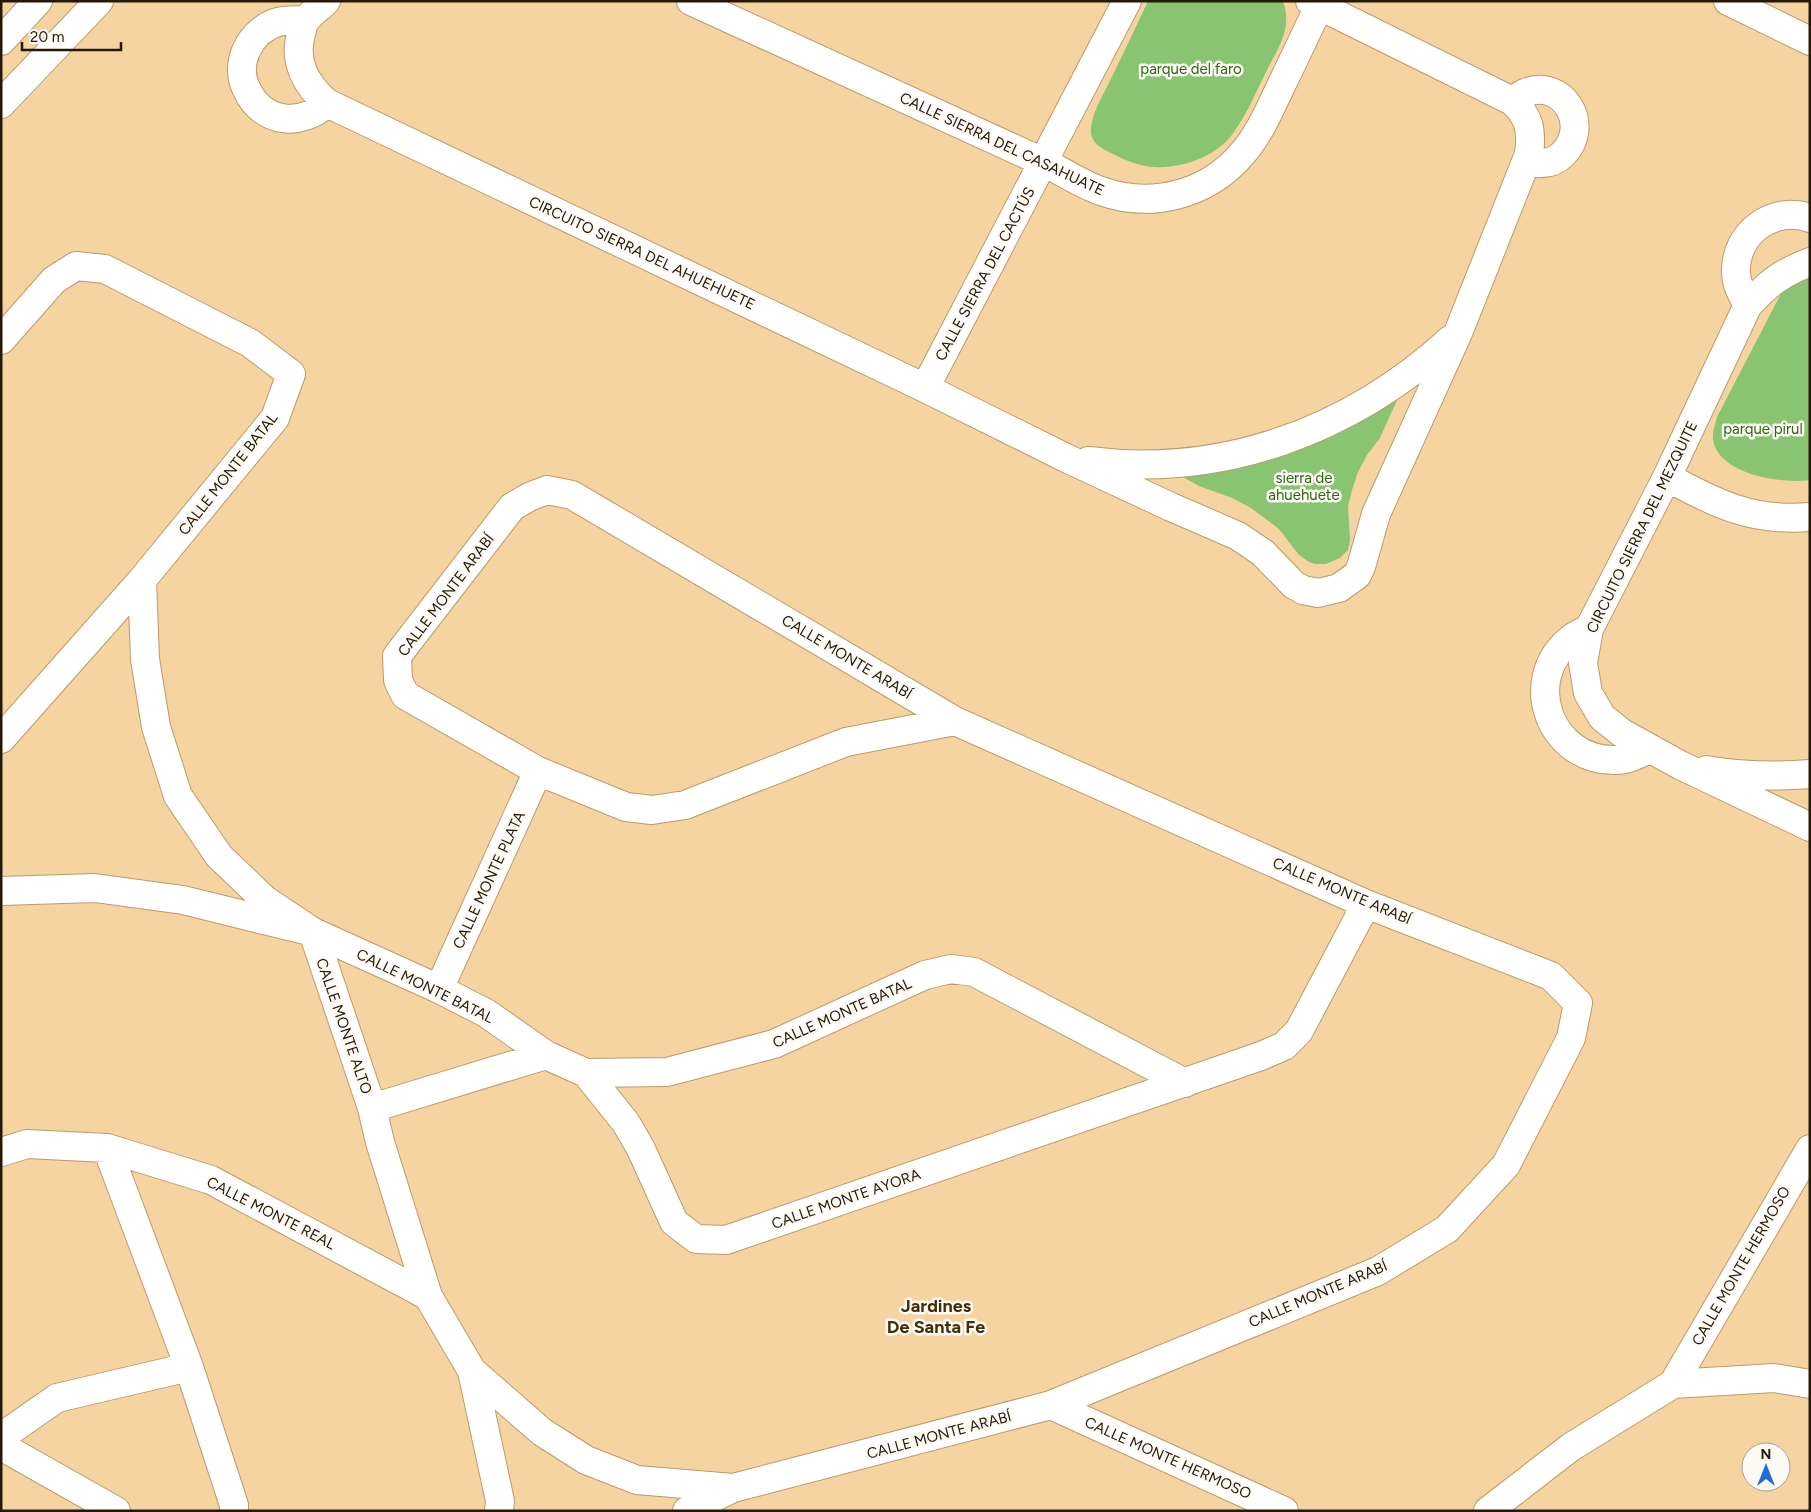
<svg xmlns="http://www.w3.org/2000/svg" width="1811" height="1512" font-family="Figtree,sans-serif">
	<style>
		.green { fill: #88c472 }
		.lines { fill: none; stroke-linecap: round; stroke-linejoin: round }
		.street-casing { stroke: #bb9b6a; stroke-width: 30 }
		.secondary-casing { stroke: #bb9b6a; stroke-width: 30 }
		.street { stroke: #fff; stroke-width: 28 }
		.secondary { stroke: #fff; stroke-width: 28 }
		.labels { text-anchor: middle; stroke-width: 5; stroke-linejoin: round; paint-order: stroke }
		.park-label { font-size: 15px; fill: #2d6710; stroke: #fdfaf5 }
		.street-label { font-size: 15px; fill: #251906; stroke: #fdfaf5 }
		.quarter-label { font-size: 18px; font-weight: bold; fill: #442e07; stroke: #fdfaf5 }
	</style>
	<rect width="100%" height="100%" fill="#f5d4a1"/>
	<path class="green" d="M1148,1H1283C1293,29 1278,48 1266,72C1256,92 1247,114 1234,132C1218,156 1182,169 1154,167C1139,166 1124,160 1111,153C1101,149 1089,141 1091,129C1092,113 1102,97 1109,83C1122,56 1135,29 1148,1Z
		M1810,267V480C1782,484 1719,475 1713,440C1712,433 1715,425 1717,417L1786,284Z
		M1401,391L1380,438L1367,455L1358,472L1352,490L1348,506L1350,540L1348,550L1340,558L1326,564H1315L1309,562L1299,555L1279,529L1251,508L1232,498L1199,486L1165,467Z"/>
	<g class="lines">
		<defs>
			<path id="street" d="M326,1C320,7 311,13 306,20C303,23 302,30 301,34C293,62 307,86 327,103L925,388L1066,458L1171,507L1238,536L1263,553L1294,585L1303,590L1318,593L1339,588L1357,575L1361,567L1376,514L1458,333L1529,154C1532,131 1530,117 1512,101L1310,1
				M691,1L1043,162C1062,171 1081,184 1101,191C1151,209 1207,195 1242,154C1259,135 1269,111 1280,88C1293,61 1306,34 1319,6
				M1728,1L1810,41
				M305,20C296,20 287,20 278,22C250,30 233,64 247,90C263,124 301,127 327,103
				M1512,101C1516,99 1520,95 1525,93C1562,77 1592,125 1563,154C1558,159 1550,163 1542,163C1537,164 1531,162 1526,162
				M1810,262C1781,273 1769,283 1748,305L1667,477L1589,629L1583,663L1588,693L1602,717L1622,733L1680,765L1810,827
				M1748,305C1742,295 1736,284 1736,272C1735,233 1773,205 1810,218
				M1,340L54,280L76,266L105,269L250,343L291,374L275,418L142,580L1,739
				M925,388L1127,1
				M1088,461C1223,478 1350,431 1450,340
				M1667,477C1716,504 1753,522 1810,517
				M142,580L145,659L156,727L178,796L219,856L265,900L313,932L372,1108L380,1142L428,1296L472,1371L500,1501L499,1511
				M1589,629C1583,632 1577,634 1572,638C1519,679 1550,762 1616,760C1628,760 1639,754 1649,749
				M1706,770C1741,776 1775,777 1810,774
				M1,891L95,888L183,900L313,932L439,989L486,1013L546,1055L586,1073L667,1072L774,1044L925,975L951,969L974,972L1185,1083
				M439,989L538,771
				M586,1073L626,1123L641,1149L674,1222L696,1239L726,1240L1261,1056L1284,1046L1299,1031L1366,904
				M372,1108L546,1055
				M107,1148L189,1367L234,1505V1511
				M1,1152L27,1144L107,1148L211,1180L428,1296
				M472,1371L542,1432L586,1460L637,1480L733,1488L1051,1405L1378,1271L1447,1229L1506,1165L1571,1038L1578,1003L1551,976L1366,904L955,721L572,495L547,490L529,497L512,507L397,656L398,680L405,695L538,771L626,807L652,810L685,805L846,742L955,721
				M1673,1384L1810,1149
				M1051,1405L1284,1511
				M1,1437L57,1398L189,1367
				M1,1446L116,1511
				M687,1511L733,1488
				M1488,1511L1571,1447L1673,1384L1774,1378L1810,1384"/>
			<path id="secondary" d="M1,41L38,1
				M1,104L99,1"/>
		</defs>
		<use href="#street" class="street-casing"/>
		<use href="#secondary" class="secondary-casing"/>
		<use href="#street" class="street"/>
		<use href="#secondary" class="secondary"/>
	</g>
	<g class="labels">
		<g class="park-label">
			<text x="1191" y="74">parque del faro</text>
			<text x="1763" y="434">parque pirul</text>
			<text x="1304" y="483">sierra de<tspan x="1304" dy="17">ahuehuete</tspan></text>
		</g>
		<g class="street-label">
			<text transform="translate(1002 144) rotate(25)" y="5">CALLE SIERRA DEL CASAHUATE</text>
			<text transform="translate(642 253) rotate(25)" y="5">CIRCUITO SIERRA DEL AHUEHUETE</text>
			<text transform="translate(985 274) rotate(-62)" y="5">CALLE SIERRA DEL CACTÚS</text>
			<text transform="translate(228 474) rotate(-52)" y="5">CALLE MONTE BATAL</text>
			<text transform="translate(1642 527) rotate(-64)" y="5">CIRCUITO SIERRA DEL MEZQUITE</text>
			<text transform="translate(446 595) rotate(-53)" y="5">CALLE MONTE ARABÍ</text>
			<text transform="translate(847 657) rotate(31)" y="5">CALLE MONTE ARABÍ</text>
			<text transform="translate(489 880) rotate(-65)" y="5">CALLE MONTE PLATA</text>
			<text transform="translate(1342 891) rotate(23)" y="5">CALLE MONTE ARABÍ</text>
			<text transform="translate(425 986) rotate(26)" y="5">CALLE MONTE BATAL</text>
			<text transform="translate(842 1013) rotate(-24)" y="5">CALLE MONTE BATAL</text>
			<text transform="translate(344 1026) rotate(71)" y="5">CALLE MONTE ALTO</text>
			<text transform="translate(846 1199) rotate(-19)" y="5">CALLE MONTE AYORA</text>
			<text transform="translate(271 1213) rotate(27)" y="5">CALLE MONTE REAL</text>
			<text transform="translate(1741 1266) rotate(-60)" y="5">CALLE MONTE HERMOSO</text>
			<text transform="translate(1318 1294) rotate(-23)" y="5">CALLE MONTE ARABÍ</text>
			<text transform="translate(939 1435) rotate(-15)" y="5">CALLE MONTE ARABÍ</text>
			<text transform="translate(1168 1458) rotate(24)" y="5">CALLE MONTE HERMOSO</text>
		</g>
		<g class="quarter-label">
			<text x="936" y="1312">Jardines<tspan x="936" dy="21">De Santa Fe</tspan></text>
		</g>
	</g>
	<rect width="1811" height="1512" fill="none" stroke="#251906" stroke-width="5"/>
	<g transform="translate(1766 1467)"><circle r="24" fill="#fdfaf5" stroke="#a7a095"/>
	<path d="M0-4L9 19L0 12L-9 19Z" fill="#1e6ed9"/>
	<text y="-8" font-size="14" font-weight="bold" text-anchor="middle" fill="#251906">N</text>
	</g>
	<path d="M22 42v8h99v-8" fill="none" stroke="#251906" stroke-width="2.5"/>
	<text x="30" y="42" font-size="15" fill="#251906" stroke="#fdfaf5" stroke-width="4" paint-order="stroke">20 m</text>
</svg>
